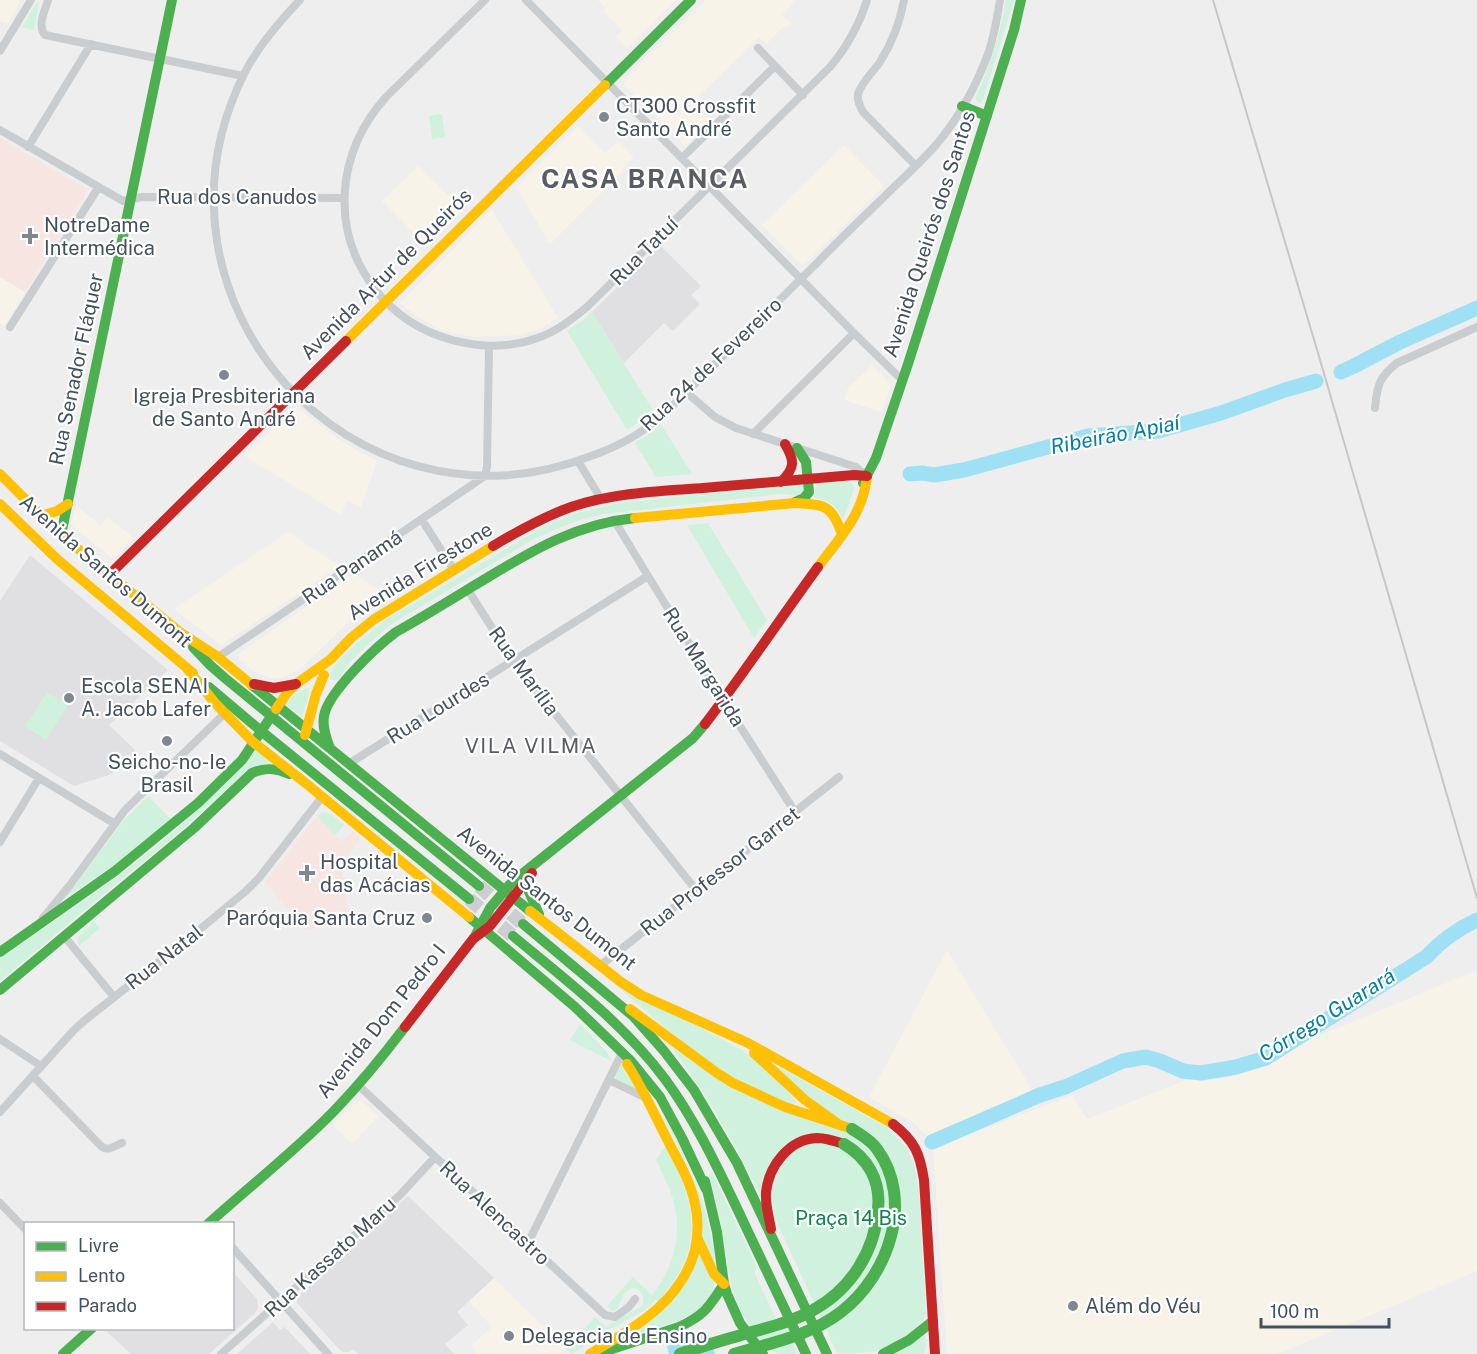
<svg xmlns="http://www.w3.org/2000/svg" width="1477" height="1354" font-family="'Public Sans',sans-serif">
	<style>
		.commercial { fill: #f7f3e8 }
		.education { fill: #e0dfe1 }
		.medical { fill: #f7e5e2 }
		.green { fill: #cff1dd }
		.water { fill: #9fe0f4 }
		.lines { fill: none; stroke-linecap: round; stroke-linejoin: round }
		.river { stroke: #9fe0f4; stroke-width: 15 }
		.highway-tunnel { stroke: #cdced1; stroke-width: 14; stroke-dasharray: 14 7; stroke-linecap: butt }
		.street { stroke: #cacdcf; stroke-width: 8 }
		.fast { stroke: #4caf50; stroke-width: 10 }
		.slow { stroke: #ffc107; stroke-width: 10 }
		.jam { stroke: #c62828; stroke-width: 10 }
		.rail { stroke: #c4c6c8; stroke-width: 2 }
		.fast-bridge { stroke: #4caf50; stroke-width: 12 }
		.poi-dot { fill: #7f8790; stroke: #fff; stroke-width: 2 }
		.labels { text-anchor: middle; stroke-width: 4.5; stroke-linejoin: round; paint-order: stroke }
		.poi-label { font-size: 20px; fill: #43505d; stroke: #fff; text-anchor: start }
		.street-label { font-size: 20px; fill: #43505d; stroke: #fff }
		.park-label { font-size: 20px; fill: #0c864c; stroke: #fff }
		.water-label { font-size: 21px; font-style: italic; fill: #027ea3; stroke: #fff }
		.neighbourhood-label { font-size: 21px; letter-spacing: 1.5px; fill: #595d63; stroke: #fff }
		.district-label { font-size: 26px; font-weight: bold; letter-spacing: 1.5px; fill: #595d63; stroke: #fff }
	</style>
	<rect width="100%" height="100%" fill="#efeeee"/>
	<path class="commercial" d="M0,0H22L8,23L0,21Z
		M598,0H676L627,48L616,37L622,30L603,11L605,8Z
		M706,0H796L782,15L791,23L786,28L784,26L766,44L759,37L692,103L710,121L685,146L624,85L625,80Z
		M578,126L605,153L618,141L634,157L622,169L623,171L550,244L516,187Z
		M844,145L884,186L806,263L802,265L762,225Z
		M418,166L463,210L427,246L382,201Z
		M492,210L558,318L540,329L521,335L475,337L447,332L435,327L417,316L400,303Z
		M0,277L25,292L4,326L0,323Z
		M872,365L889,382L891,385L882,412L844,400L848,388Z
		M295,407H297L333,435L359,452L377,461L361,507L347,501L341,515L245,456Z
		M76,505L101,526L107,517L133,537L112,558L71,525Z
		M288,532L340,566L221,645L174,609Z
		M354,574L385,594L350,621L299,670L282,678H271L255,672L239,659L238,655L241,652Z
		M947,950L1032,1090L951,1129L928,1137L915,1124L869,1097Z
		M1475,971L1477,979V1271L1277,1354H947L933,1149L1072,1095L1087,1119L1187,1080L1223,1079L1242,1074L1275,1060L1307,1041Z
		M361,1101L378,1116L352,1144L333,1125L356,1102Z
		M494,1278L566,1349L559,1354H478L471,1346L492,1327L469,1301Z"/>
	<path class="education" d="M660,245L701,286L691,295L700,304L673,331L664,323L624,363L592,312Z
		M30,555L168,670L109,725L136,751L112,774L74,786L0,741V601Z
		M408,1196L494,1278L457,1312L468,1325L445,1344L454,1354H358L353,1349L349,1352H343L338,1348L297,1303V1297Z
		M233,1272L257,1299L258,1308L254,1314L209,1354H131L105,1330L106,1328H232Z
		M273,1322L280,1330L285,1327L310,1354H237Z"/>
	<path class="medical" d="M0,138L86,189L85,195L25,292L0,277Z
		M317,816L342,842L352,831L361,839L341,864L349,918L306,930L265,882Z"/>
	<path class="green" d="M1006,0H1014L983,100L980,103L978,102L975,98C990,67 1000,35 1006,0Z
		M37,2L39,3L34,30L22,27Z
		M442,114L445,137L432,139L429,116Z
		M592,312L654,412L627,430L567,331L582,321Z
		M661,424L692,474L656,477L635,443L654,431Z
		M848,481L853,485L854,488L844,518H842C836,504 827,500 814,498L817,483Z
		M801,484H804L806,491L798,496L782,494L604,514L586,518L556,529L532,540L390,625L362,650L351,661L338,680H333L329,677C331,662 373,630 386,620L534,532L549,524L579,512L618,503Z
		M708,523L767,620L754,638L687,525Z
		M308,688L309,689L308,699L302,717L285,704C290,695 299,692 308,688Z
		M47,692L68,705L46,740L25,726Z
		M255,749L271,763L250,769L246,771L175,836L111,888L0,981V958C61,916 123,877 178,828C205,804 230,776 255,749Z
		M148,796L171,819L108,870L67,896L124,820Z
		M322,812L330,813L344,825L335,835L317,816Z
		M94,921L100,928L79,946L78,942V937Z
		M610,980L742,1050L762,1064L795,1100V1103L792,1104L758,1094L685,1045Z
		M580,1024L607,1052L611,1061L570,1040Z
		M666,1040L791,1114L849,1134L836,1118L761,1057L888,1128L907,1148L915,1167L919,1195L926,1314C923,1326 895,1343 883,1348C870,1354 851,1354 837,1353L775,1218L771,1192L780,1167L790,1154L822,1133C783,1133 768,1159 760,1194C732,1139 703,1088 666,1040Z
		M620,1064L636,1089L615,1078Z
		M664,1115C687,1161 705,1197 713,1248C715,1261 717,1273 714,1285C712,1294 706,1302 700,1308C685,1322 650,1329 631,1336L690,1273L697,1190L692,1175L667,1123Z
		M666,1145C683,1182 701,1216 686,1258C680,1274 670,1288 658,1301L656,1300L645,1310L609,1330L572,1354L566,1349L595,1317L606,1326L642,1306C646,1297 641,1289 632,1288L624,1294L617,1309L612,1311L607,1306L633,1277L652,1295C674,1268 683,1233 673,1199C669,1186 662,1173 656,1160Z
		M712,1173L756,1265L755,1274L776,1319L783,1324L797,1354H778L767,1348L757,1337L740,1310L731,1285L719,1212L709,1175Z
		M924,1335L926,1336V1344L924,1354H896Z"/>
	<path class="water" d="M708,1333L715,1354H669L667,1346Z"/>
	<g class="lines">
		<path class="river" d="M1341,372L1354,366L1400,342L1477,308
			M910,474L922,473L934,475L964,470L1088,436L1158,431L1221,413L1285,390L1316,381
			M932,1142L1040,1095L1065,1087L1123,1061L1146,1057L1160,1061L1183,1071L1201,1073L1236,1067L1266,1058L1426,957C1441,941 1457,929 1477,920"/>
		<path class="highway-tunnel" d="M479,886L523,924
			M469,899L513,936"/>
		<path class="street" d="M48,0C45,10 37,26 45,35L243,76
			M300,0C279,22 259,45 245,72C130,299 352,548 591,456C614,448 639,435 658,419C677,403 695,383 713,366C748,332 782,297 817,263C838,241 860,220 882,199C900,181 919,164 936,145C958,119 976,86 988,54C994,37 997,18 1000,0
			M485,0L386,97C337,152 329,229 375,289C413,339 485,359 543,336C560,329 574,318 588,306L830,67C847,47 859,25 867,0
			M526,0L854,333L902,380
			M904,0C900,22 892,43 880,62C873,72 861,83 858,94C857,101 860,106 863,112L916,166
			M758,48L803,95
			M0,51L31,0
			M0,130L123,201L142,197L344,198
			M28,147L91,44
			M682,158L775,66
			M10,327L98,188
			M686,392L715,417L736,428L856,467L867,476
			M1375,408C1377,386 1379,377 1397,363L1477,327
			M753,434L854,333
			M578,461L601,499
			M422,520L454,570
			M614,520L729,709L795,812
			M468,590L513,661L696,890
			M218,657L485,476L487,467L489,346
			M0,754L115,824
			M350,763L648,576
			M0,842L39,778
			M43,918L70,885L125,810L224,714
			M64,936L114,997
			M601,965L839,777
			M0,1039L41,1066
			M33,1076L101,1146C108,1152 114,1146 122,1143
			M609,1080L646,1098
			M358,1085L605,1315L615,1317L629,1307L635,1299
			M0,1112L74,1030L84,1021L193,935L246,891L259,878L322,797
			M0,1203L26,1230
			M528,1243L621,1055
			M232,1247L328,1354
			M221,1354L400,1195L435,1157"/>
		<path class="fast" d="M605,85L691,0
			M962,106L987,116
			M863,483L876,458L908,364L1014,30L1021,0
			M795,502L804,498L809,492L806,462L797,448
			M61,535L172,0
			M193,647L210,665L226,679L479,886
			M252,685L530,911
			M209,687L261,731L469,899
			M330,748C326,738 322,727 324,716C328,692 376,647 396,632C423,617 449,601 475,585C527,554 573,524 635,518
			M528,878L529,892L539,914
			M469,917L575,1007L630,1060L660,1097L682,1138L706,1189
			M523,924L633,1016L664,1051L694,1090L737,1163L827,1354
			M513,936C566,980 623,1023 665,1079C693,1117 714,1160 734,1202C758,1252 782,1304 806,1354
			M474,938L490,908L512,882L693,738L705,724
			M0,952L115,871L198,803L242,760L276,709
			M0,990L194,828L252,773C265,767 276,768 289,774
			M705,1181L717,1232L724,1284L727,1294L740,1323L763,1354
			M208,1224C250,1186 295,1151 334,1111C360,1084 383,1056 405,1027
			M63,1354L92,1328
			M597,1354L679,1327C705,1315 709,1307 724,1284
			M883,1354L909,1340L933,1321"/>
		<path class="slow" d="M346,341L605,85
			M0,474L61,535L181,633L218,657L252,685
			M0,504L57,559L193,673
			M41,516L57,511L68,504
			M635,518L795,503C825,505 831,504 842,534
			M818,567C840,537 863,515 867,476
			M186,667L215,703L253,742L303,781L469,917
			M276,709L287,693L296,684L331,659L351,638L373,620L493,546
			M305,735L316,694L324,675
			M530,911L621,982L641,995L748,1043L893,1124
			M630,1009L717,1073L733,1083L785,1107L852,1129
			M754,1053L805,1100L837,1123
			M697,1237L714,1274L724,1284
			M590,1354C633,1328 681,1303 695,1250C698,1235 699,1220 695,1204C691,1183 680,1164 670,1145C656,1118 644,1090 627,1064"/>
		<path class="jam" d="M781,482C795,468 795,461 785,444
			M493,546C518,531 543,517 571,507C613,493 659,491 703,488C753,484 804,479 854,475L867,476
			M109,575L346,341
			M254,684L274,688L296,684
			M705,724C744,673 780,619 818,567
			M405,1027L473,939L490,926L532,873
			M893,1124C915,1141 920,1154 924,1180L935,1354
			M771,1229C769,1217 765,1204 766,1192C769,1166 789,1139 817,1138C826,1138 835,1141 844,1144"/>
		<path class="rail" d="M1213,0L1318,353L1477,898"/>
		<path class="fast-bridge" d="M680,1354C700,1347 721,1341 741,1335C766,1328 793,1322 815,1309C852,1288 875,1250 878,1209C881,1181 868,1158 844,1144
			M734,1354C770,1343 810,1336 841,1312C888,1276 915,1201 877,1149C871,1140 861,1135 852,1129"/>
	</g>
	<g class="poi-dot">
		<circle cx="604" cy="117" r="6"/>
		<path d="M27 227h6v6h6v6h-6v6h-6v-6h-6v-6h6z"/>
		<circle cx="224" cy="375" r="6"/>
		<circle cx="69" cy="698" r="6"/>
		<circle cx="167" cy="741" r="6"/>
		<path d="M304 864h6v6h6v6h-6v6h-6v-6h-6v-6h6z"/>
		<circle cx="427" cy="918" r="6"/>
		<circle cx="1073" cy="1306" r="6"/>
		<circle cx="509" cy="1336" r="6"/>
	</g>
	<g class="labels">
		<g class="poi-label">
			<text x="616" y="113">CT300 Crossfit<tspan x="616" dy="23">Santo André</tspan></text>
			<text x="44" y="232">NotreDame<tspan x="44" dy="23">Intermédica</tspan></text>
			<text x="224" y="403" text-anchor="middle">Igreja Presbiteriana<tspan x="224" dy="23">de Santo André</tspan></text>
			<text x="81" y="693">Escola SENAI<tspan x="81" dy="23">A. Jacob Lafer</tspan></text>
			<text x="167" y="769" text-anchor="middle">Seicho-no-Ie<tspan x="167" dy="23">Brasil</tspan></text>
			<text x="320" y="869">Hospital<tspan x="320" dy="23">das Acácias</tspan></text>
			<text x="415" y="925" text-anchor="end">Paróquia Santa Cruz</text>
			<text x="1085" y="1313">Além do Véu</text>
			<text x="521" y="1343">Delegacia de Ensino</text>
		</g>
		<g class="street-label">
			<text x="237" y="204">Rua dos Canudos</text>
			<text transform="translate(929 234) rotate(-72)" y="7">Avenida Queirós dos Santos</text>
			<text transform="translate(644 251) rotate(-45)" y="7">Rua Tatuí</text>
			<text transform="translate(386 274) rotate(-45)" y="7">Avenida Artur de Queirós</text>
			<text transform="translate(711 364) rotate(-43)" y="7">Rua 24 de Fevereiro</text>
			<text transform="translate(76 369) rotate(-78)" y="7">Rua Senador Fláquer</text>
			<text transform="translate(352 567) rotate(-34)" y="7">Rua Panamá</text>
			<text transform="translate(106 571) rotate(41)" y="7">Avenida Santos Dumont</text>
			<text transform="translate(420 571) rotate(-32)" y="7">Avenida Firestone</text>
			<text transform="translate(704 667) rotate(58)" y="7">Rua Margarida</text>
			<text transform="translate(524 671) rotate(54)" y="7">Rua Marília</text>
			<text transform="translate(438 708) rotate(-32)" y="7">Rua Lourdes</text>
			<text transform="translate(720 871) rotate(-38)" y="7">Rua Professor Garret</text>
			<text transform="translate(547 898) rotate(38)" y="7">Avenida Santos Dumont</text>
			<text transform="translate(164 957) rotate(-38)" y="7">Rua Natal</text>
			<text transform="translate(381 1021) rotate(-51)" y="7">Avenida Dom Pedro I</text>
			<text transform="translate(495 1213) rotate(43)" y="7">Rua Alencastro</text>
			<text transform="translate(330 1257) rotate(-42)" y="7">Rua Kassato Maru</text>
		</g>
		<g class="park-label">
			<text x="851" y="1225">Praça 14 Bis</text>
		</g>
		<g class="water-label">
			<text transform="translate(1115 435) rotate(-11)" y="7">Ribeirão Apiaí</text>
			<text transform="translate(1327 1015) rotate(-32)" y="7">Córrego Guarará</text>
		</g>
		<g class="neighbourhood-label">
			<text x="531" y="753">VILA VILMA</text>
		</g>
		<g class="district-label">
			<text x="645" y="188">CASA BRANCA</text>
		</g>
	</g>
	<rect x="24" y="1222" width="210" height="108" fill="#ffffff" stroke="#b4b9be" stroke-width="1.5"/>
	<rect x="36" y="1242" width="30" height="9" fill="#4caf50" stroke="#b4b9be" stroke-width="1.5"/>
	<text x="78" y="1252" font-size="18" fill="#43505d">Livre</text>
	<rect x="36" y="1272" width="30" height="9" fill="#ffc107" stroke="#b4b9be" stroke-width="1.5"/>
	<text x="78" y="1282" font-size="18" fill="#43505d">Lento</text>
	<rect x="36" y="1302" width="30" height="9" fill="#c62828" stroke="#b4b9be" stroke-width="1.5"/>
	<text x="78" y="1312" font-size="18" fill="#43505d">Parado</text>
	<path d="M1261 1318v9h128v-9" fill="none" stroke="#43505d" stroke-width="3"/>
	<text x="1270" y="1318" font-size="18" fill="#43505d" stroke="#ffffff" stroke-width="4.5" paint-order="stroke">100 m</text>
</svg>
